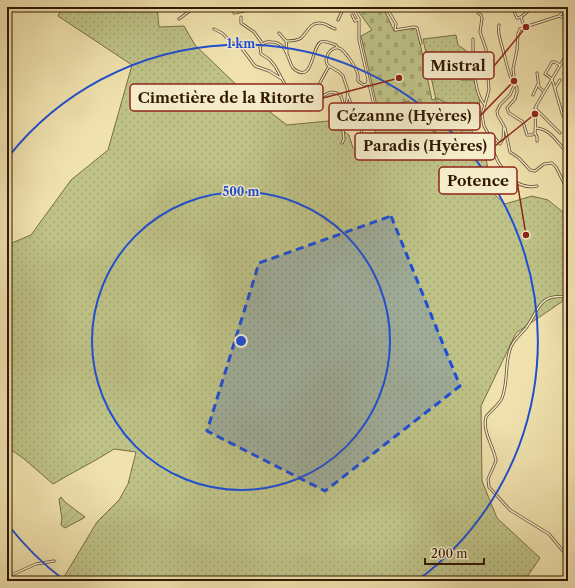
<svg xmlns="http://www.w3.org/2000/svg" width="575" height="588" font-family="'Libre Caslon Text',serif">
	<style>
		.grass { fill: url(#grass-dots); stroke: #786d45 }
		.cemetery { fill: url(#cemetery-stones); stroke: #786d45 }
		.garden { fill: url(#garden-furrows); stroke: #786d45 }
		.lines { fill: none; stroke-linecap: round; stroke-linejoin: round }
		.street-casing { stroke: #624a2e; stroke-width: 3 }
		.street { stroke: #f5ecca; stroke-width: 1.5 }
		.marked { fill: #1d4ed8; fill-opacity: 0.2; stroke: #1d4ed8; stroke-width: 3; stroke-dasharray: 8 5; stroke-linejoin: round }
		.ring { fill: none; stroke: #1d4ed8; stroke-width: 2 }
		.centre { fill: #1d4ed8; stroke: #f5ecca; stroke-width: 2 }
		.ring-label { font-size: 12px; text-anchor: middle; font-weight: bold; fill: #1d4ed8; stroke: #f5ecca; stroke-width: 3; stroke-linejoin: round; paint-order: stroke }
		.leader { fill: none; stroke: #8f2418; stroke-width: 1.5 }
		.callout-dot { fill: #8f2418; stroke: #f5ecca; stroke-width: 1.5 }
		.callout { fill: #f5ecca; stroke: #8f2418; stroke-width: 1.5 }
		.callout-label { font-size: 15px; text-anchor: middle; font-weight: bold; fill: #321803 }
	</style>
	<defs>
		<pattern id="grass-dots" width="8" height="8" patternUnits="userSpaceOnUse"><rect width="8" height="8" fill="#bec287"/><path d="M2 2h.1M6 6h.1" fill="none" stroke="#a4a673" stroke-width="1.8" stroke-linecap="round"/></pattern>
		<pattern id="cemetery-stones" width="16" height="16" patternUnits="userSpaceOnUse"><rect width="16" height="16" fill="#bec287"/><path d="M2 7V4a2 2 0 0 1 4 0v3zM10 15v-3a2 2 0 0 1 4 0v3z" fill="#a4a673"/></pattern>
		<pattern id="garden-furrows" width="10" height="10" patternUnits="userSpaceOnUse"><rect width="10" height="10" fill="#bec287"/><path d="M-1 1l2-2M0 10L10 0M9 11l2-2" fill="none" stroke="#a4a673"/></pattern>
	</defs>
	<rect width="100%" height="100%" fill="#f0e2ae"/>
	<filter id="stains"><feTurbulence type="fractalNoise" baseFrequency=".005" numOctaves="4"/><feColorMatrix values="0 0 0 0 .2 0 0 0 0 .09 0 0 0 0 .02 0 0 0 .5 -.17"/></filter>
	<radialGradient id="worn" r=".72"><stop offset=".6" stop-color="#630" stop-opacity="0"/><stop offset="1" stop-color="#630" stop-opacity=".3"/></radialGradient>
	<path class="grass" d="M62,7H157L159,27L184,26L195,45L246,94L287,125L329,121L349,135L353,148L359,150L374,135L381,112L404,106L442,139L455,131L436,100L423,39L456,35L458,45L468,52L459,65L461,80H474L480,101L472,131L485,154L493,193L505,204L532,196L548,200L564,213L568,212V292L563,301L516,333L481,406L482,481L497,518L540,558L524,581H65L64,577L97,522L119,500L128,484L136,452L114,449C94,462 73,472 53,484L23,458L7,447V245L31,235L71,180L108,150L132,65L58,16Z"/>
	<path class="cemetery" d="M355,7H383L394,31L414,28L417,29L432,100L437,98L450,105L466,111C471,125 459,135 451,145L411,112L409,101L387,106L378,110L361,36L372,30Z"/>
	<path class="garden" d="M61,497L65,502L85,517L82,519L65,528L61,525L62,519L59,499Z"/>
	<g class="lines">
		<defs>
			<path id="street" d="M352,7L359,19V40L378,123
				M386,7L396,24L395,30L414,27L417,28L421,43
				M512,7L517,18L521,17L524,26
				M234,13L244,11L250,7
				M478,13L481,15L482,18L480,32L486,49L489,90L482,115L484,126L489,135L493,136L500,144L503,139L504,126L498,116L497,111L500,105L510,95L515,84
				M352,15L355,21L359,19
				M559,16L561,14L564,7
				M241,17V23L254,32L262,43
				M521,17L533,7
				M179,19L195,7
				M568,19L559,16L525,27L520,29L518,34L517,50L513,69L515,84L517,88V92L515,99L507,108L509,113L523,122L527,135H532L535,133L536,106L568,52
				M338,20L344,7
				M499,25C497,35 501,41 503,50C506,60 507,69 511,78H514
				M214,29L222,33L232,43L240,46L255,66L269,71L282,79
				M279,33L286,41L287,52
				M473,39C473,57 473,91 484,104
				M286,41C291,41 297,41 301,38C307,33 310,22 320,23C325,23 330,27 335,29
				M329,66L309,103L304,108H296L292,103L289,92L275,66L269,59L261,54L260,47C263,43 266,41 271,42C287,42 287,58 293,68C314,86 311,46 321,42C325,40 332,44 336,45L337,47
				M537,73L539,87L543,91
				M564,73L568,65
				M552,79L562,113L563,114L565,112V106L568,99
				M552,79L545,74L552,62H555L560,65
				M555,88L560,80
				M533,95L538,84
				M348,96L352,106L360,121L363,141
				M317,101C325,94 332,88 341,96L343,103L346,105
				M535,108L560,133
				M563,114V116L568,121
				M505,128L510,152L519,158L530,170L535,171L544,164L552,163L556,167L565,185H568
				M536,128C549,129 555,139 563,148
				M535,133L537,137V141
				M489,135C491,156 511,192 537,186
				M342,143L344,139L343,131L348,91L343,76L339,72L329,66L327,64L326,60L328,54C330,50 335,47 339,48C345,50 357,69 358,75C358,77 358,79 358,81L364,85L367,84L368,81
				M568,297C538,293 540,309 526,328C519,336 511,342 509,353C505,368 508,383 502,398C499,405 490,411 486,417C482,432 494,446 496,461L488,479L489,487L510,510L549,534L568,557
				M7,577L36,564L54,561"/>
		</defs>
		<use href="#street" class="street-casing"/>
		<use href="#street" class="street"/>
	</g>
	<path class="marked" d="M391,216L460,386L325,491L207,431L259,263Z"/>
	<g class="ring">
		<circle cx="241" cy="341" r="149"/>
		<path d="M64 580A297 297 0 0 1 9 526M9 156A297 297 0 1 1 418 580"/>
	</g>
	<circle cx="241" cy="341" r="6" class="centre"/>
	<g class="ring-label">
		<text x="241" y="48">1 km</text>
		<text x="241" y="196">500 m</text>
	</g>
	<path class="leader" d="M526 27L494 66M399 78L323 98M514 81L480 116M535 114L495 146M526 235L517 181"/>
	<g class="callout-dot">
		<circle cx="526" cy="27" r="4"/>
		<circle cx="399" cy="78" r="4"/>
		<circle cx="514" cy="81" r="4"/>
		<circle cx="535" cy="114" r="4"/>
		<circle cx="526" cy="235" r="4"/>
	</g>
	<g class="callout">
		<rect x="423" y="52" width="71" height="27" rx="4"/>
		<rect x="130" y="84" width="193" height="27" rx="4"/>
		<rect x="329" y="103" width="151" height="27" rx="4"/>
		<rect x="355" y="133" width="140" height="27" rx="4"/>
		<rect x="439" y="167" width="78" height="27" rx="4"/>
	</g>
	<g class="callout-label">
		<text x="458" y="71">Mistral</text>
		<text x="226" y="103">Cimetière de la Ritorte</text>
		<text x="404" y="121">Cézanne (Hyères)</text>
		<text x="425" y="151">Paradis (Hyères)</text>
		<text x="478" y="186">Potence</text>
	</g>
	<rect width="575" height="588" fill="none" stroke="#f0e2ae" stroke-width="24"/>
	<rect x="8" y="8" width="559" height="572" fill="none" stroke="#321803" stroke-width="2"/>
	<rect x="12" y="12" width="551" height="564" fill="none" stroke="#321803"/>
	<path d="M425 558v6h59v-6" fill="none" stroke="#321803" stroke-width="2"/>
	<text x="431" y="558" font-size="12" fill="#321803" stroke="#f5ecca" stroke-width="3" paint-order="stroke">200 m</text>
	<rect width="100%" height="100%" filter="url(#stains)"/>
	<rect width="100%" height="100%" fill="url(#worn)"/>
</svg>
